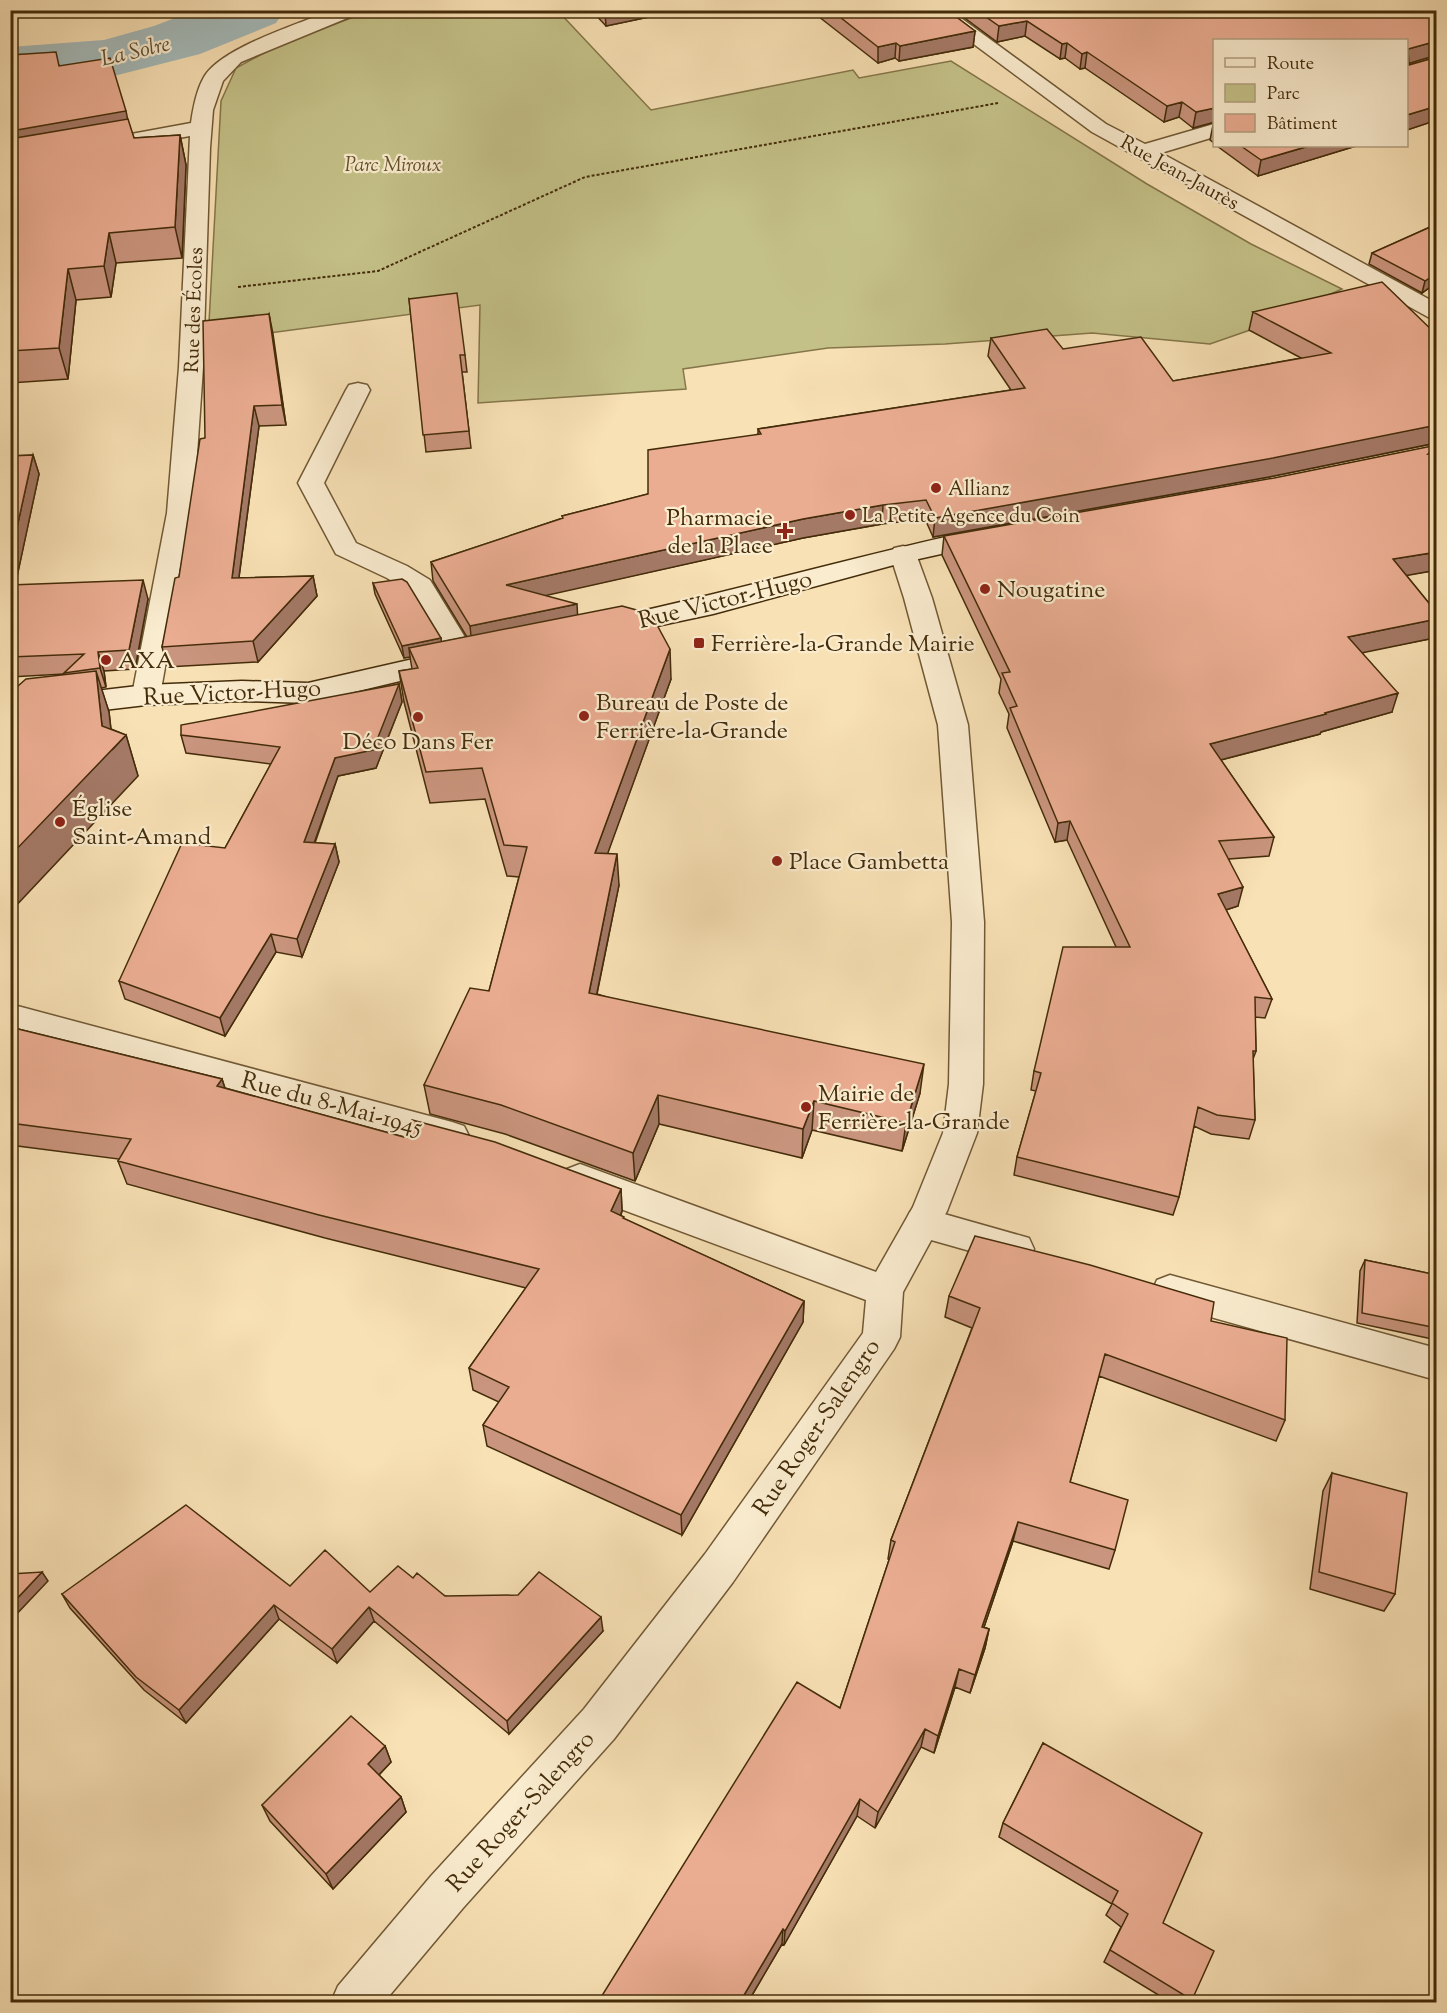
<svg xmlns="http://www.w3.org/2000/svg" width="1447" height="2013" font-family="'Sorts Mill Goudy',serif">
	<style>
		.green { fill: #c4c188; stroke: #847649; stroke-width: 1.5 }
		.lines { fill: none; stroke-linecap: round; stroke-linejoin: round }
		.river { fill: #a4baba; fill-rule: evenodd }
		.lane-casing { stroke: #715935; stroke-width: 3 }
		.street-casing { stroke: #715935; stroke-width: 3 }
		.secondary-casing { stroke: #442c0a; stroke-width: 3 }
		.path { stroke: #442c0a; stroke-width: 2; stroke-dasharray: 3 2; stroke-linecap: butt }
		.lane { fill: #faeccf; fill-rule: evenodd }
		.street { fill: #faeccf; fill-rule: evenodd }
		.secondary { fill: #faeccf; fill-rule: evenodd }
		.wall { fill: #ca957e; stroke: #442c0a; stroke-width: 1.5 }
		.shaded-wall { fill: #a47966; stroke: #442c0a; stroke-width: 1.5 }
		.building { fill: #ebad92; stroke: #442c0a; stroke-width: 1.5 }
		.poi-dot { fill: #8f2418; stroke: #faeccf; stroke-width: 2 }
		.labels { text-anchor: middle; stroke-width: 4.5; stroke-linejoin: round; paint-order: stroke }
		.far-park-label { font-size: 20px; font-style: italic; fill: #64512a; stroke: #faeccf }
		.far-street-label { font-size: 20px; fill: #442c0a; stroke: #faeccf }
		.far-poi-label { font-size: 20px; fill: #442c0a; stroke: #faeccf; text-anchor: start }
		.far-water-label { font-size: 22px; font-style: italic; fill: #5c5036; stroke: #faeccf }
		.poi-label { font-size: 24px; fill: #442c0a; stroke: #faeccf; text-anchor: start }
		.street-label { font-size: 24px; fill: #442c0a; stroke: #faeccf }
	</style>
	<rect width="100%" height="100%" fill="#f8e1b5"/>
	<filter id="stains"><feTurbulence type="fractalNoise" baseFrequency=".00333" numOctaves="4"/><feColorMatrix values="0 0 0 0 .2 0 0 0 0 .09 0 0 0 0 .02 0 0 0 .5 -.17"/></filter>
	<radialGradient id="worn" r=".72"><stop offset=".6" stop-color="#630" stop-opacity="0"/><stop offset="1" stop-color="#630" stop-opacity=".3"/></radialGradient>
	<path class="green" d="M372,10L558,11L651,110L853,70L859,78L951,61L1147,184L1251,244L1342,289L1253,329L1210,344L1092,333L945,344L828,348L683,369L686,389L478,403L480,305L208,341L221,101L236,68L277,46Z"/>
	<g class="lines">
		<path class="river" d="M196,10H285L276,23L200,54L106,78L10,86V47L104,40L154,26Z"/>
		<defs>
			<path id="lane" d="M358,383L367,385L370,390L324,483L356,543L407,566L430,580L477,657L473,664L463,666L453,664L410,592L387,578L336,554L298,483L346,390L349,385Z
				M923,1208L1029,1238L1034,1249L1029,1260L1016,1264L910,1234L905,1223L910,1212Z
				M1170,1275L1436,1348V1380L1157,1302L1152,1291L1157,1280Z"/>
			<path id="street" d="M332,10H359L357,14L241,62L223,81L213,110L210,148L203,367L193,513L160,695L156,702L146,705L136,702L132,695L167,513L179,367L190,136L104,151L97,149L93,145L97,141L104,139L191,123C193,109 196,92 203,79C218,48 300,24 332,10Z
				M928,10H950L1106,124L1145,144L1214,124V137L1161,153L1436,303V319L1428,317L1092,132Z
				M903,546L912,548L916,554L932,598L968,725L984,922L983,1084L977,1133L947,1211L903,1292L900,1337L894,1349L733,1582L614,1739L463,1908L384,2002H331L338,1986L431,1876L584,1709L705,1554L863,1333L866,1300L567,1189L562,1179L567,1169L580,1164L876,1272L913,1207L943,1133L949,1084L952,922L938,725L904,598L890,554L894,548Z
				M10,1004L452,1122L464,1126L469,1136L464,1146L452,1150L10,1030Z"/>
			<path id="secondary" d="M986,528L995,530L999,536L995,542L905,562L713,614L610,636L600,633L596,627L600,621L610,618C736,591 860,555 986,528Z
				M457,649L467,651L471,658L467,665L308,703L242,701L146,705L10,721V701L146,685L242,681L308,683Z"/>
		</defs>
		<use href="#lane" class="lane-casing"/>
		<use href="#street" class="street-casing"/>
		<use href="#secondary" class="secondary-casing"/>
		<path class="path" d="M238,287L378,271L585,177L998,103"/>
		<use href="#lane" class="lane"/>
		<use href="#street" class="street"/>
		<use href="#secondary" class="secondary"/>
	</g>
	<path class="wall" d="M591,10H678V11L606,26Z
		M803,10H947L975,31L973,47L899,61L895,58L878,63L814,13L807,14Z
		M954,10H1437V55L1409,63V65L1437,57V120L1407,130V40H1215V122L1193,128L1179,117L1164,122L1085,68L1080,69L1065,58L1060,59L1025,36L997,42Z
		M59,65L127,119L134,138L180,135L186,165L182,258L116,263L111,297L76,300L68,379L10,383V139H13L12,133H10Z
		M1215,124V144L1210,140L1213,125Z
		M1217,146H1356L1258,176Z
		M1437,224V282L1422,293L1369,264L1372,253Z
		M409,299L465,355L467,372H462L471,448L426,452Z
		M1253,312L1437,335V444L1436,443L1269,477L933,537L925,519L882,524L803,538L545,595L578,615L671,679L607,854L619,885L597,994L920,1093L902,1151L812,1130L802,1158L659,1124L635,1181L505,1134L430,1114L424,1085L489,991L519,877L507,876L485,799L430,803L404,702L399,671L412,669L410,657L404,658L375,594L373,583L441,638V642L467,637L433,581L431,562L563,518L562,516L648,494L758,434V429L1011,390L988,356L991,338L1063,349L1173,381L1301,358L1249,330Z
		M269,314L286,425L259,426L239,578L313,576L317,596L258,662L167,667L162,647L179,577L205,438Z
		M1434,453H1437V570L1406,575L1437,613V631L1434,638L1362,652L1392,712L1321,732L1320,734L1221,760L1274,837L1269,856L1229,859L1238,906L1226,910L1272,999L1265,1018L1255,1017L1256,1051L1253,1059L1255,1120L1249,1139L1211,1134L1194,1126L1179,1197L1173,1215L1014,1175L1017,1157L1036,1091L1031,1090L1034,1071L1116,947L1067,840L1055,842L1007,728L1009,714L999,693L1001,679L942,555L944,536Z
		M33,455L39,474L15,585L148,599L135,669L104,671L106,687L101,688L109,712L111,729L126,735L138,776L64,674L10,677V456Z
		M399,684L402,702L376,768L338,776L315,843L335,844L339,862L302,957L276,952L225,1036L125,999L119,981L225,848L271,764L186,753L181,735Z
		M10,1027L222,1079L225,1088L404,1137L621,1189L622,1211L621,1215L624,1219L804,1301L803,1322L682,1535L487,1446L483,1425L499,1402L473,1390L469,1368L526,1288L325,1238L127,1184L118,1161L119,1159L10,1145Z
		M1365,1260L1437,1275V1340L1357,1323L1360,1271Z
		M949,1296L1211,1321L1285,1420L1276,1441L1099,1376L1070,1482L1115,1550L1109,1569L1013,1541L984,1627L989,1629L985,1648L970,1693L955,1687L934,1753L921,1747L875,1828L857,1816L784,1945L782,1944L748,2002L840,1708L889,1560L888,1559L891,1540L972,1328L945,1317Z
		M1332,1473L1395,1594L1384,1611L1310,1589L1323,1491Z
		M413,1578L445,1596L603,1631L509,1734L374,1621L337,1663L279,1619L186,1723L144,1690L70,1608L62,1594L290,1586L370,1592Z
		M1043,1743L1163,1923L1192,2000L1190,2002H1170L1104,1962L1121,1927L1106,1915L1112,1904L999,1837L1003,1823Z
		M385,1746L391,1762L379,1775L401,1797L406,1812L333,1889L270,1821L262,1805Z"/>
	<path class="shaded-wall" d="M612,10H678V11L606,26L605,12Z
		M807,10H815L814,13L807,14Z
		M1027,21L1025,36L997,42L999,26Z
		M975,31L973,47L899,61L900,46Z
		M1437,41V55L1407,64L1408,49Z
		M896,43L895,58L878,63V47Z
		M1067,43L1065,58L1060,59L1062,44Z
		M1087,52L1085,68L1080,69L1082,54Z
		M1182,102L1179,117L1164,122L1167,106Z
		M1437,106V120L1407,130V115Z
		M1215,108V122L1193,128L1196,112Z
		M126,111L130,131L17,152L12,133H10V112Z
		M180,135L186,165L182,258L175,227Z
		M1309,146H1356L1258,176L1261,160Z
		M109,233L116,263L111,297L104,266Z
		M68,269L76,300L68,379L59,348Z
		M1437,273V282L1422,293L1425,281Z
		M269,314L273,334L286,425L282,405Z
		M254,406L259,426L236,599L232,578Z
		M1437,425V440L1436,443L1269,477L933,537L935,518Z
		M1437,445L1431,464L1428,454Z
		M33,455L39,474L11,605L10,559Z
		M883,505L882,524L803,538L508,604L506,585L803,519Z
		M1437,552V570L1387,579L1393,559Z
		M313,576L317,596L258,662L253,641Z
		M143,580L148,599L135,669L129,650Z
		M577,604L578,623L472,645L470,626Z
		M1437,619V631L1434,638L1342,657L1348,637Z
		M441,638L442,650L409,648L410,657L404,658L402,646Z
		M670,649L671,679L597,883L595,853Z
		M98,652L104,671L106,687L100,668Z
		M96,671L109,712L113,749L126,735L138,776L10,912V856L102,726Z
		M399,684L402,702L376,768L338,776L308,860L304,842L335,758Z
		M1398,693L1392,712L1321,732L1320,734L1205,764L1210,744Z
		M1070,821L1067,840L1055,842L1058,823Z
		M335,844L339,862L302,957L297,939Z
		M617,854L619,885L591,1022L589,993Z
		M1243,887L1238,906L1213,914L1218,894Z
		M271,934L276,952L225,1036L220,1018Z
		M924,1064L920,1093L902,1151L906,1123Z
		M222,1079L229,1102L217,1086Z
		M658,1095L659,1124L635,1181L633,1153Z
		M814,1101L812,1130L802,1158L803,1129Z
		M621,1189L622,1211L613,1234L611,1211Z
		M804,1301L803,1322L682,1535L681,1515Z
		M1018,1522L1013,1541L978,1645L982,1627Z
		M42,1572L48,1581L10,1621V1606Z
		M274,1605L279,1619L186,1723L179,1710Z
		M369,1607L374,1621L337,1663L332,1649Z
		M601,1617L603,1631L509,1734L507,1721Z
		M989,1629L985,1648L970,1693L975,1675Z
		M959,1669L955,1687L934,1753L938,1736Z
		M925,1729L921,1747L875,1828L878,1812Z
		M385,1746L391,1762L374,1780L368,1764Z
		M401,1797L406,1812L333,1889L326,1874Z
		M860,1799L857,1816L784,1945L785,1931Z
		M783,1929L782,1944L748,2002H740Z"/>
	<path class="building" d="M831,10H947L975,31L900,46L896,43L878,47Z
		M976,10H1437V41L1408,49L1409,65L1437,57V106L1407,115V40H1215V108L1196,112L1182,102L1167,106L1087,52L1082,54L1067,43L1062,44L1027,21L999,26Z
		M56,52L59,66L110,58L126,111L11,131L15,112H10V55Z
		M128,119L134,138L180,135L175,227L109,233L104,266L68,269L59,348L10,351V259L11,253L10,254V139Z
		M1241,146H1309L1261,160Z
		M1437,224V273L1425,281L1372,253Z
		M1382,282L1437,335V425L1273,458L935,518L926,500L883,505L803,519L506,585L577,604L470,626L431,562L563,518L562,516L648,494V450L761,434L758,429L1025,388L991,338L1047,329L1063,349L1141,337L1173,381L1331,353L1253,312Z
		M457,293L465,355H460L469,431L423,435L409,299Z
		M269,314L282,405L254,406L232,578L313,576L253,641L162,647L175,578L179,577L200,439L205,438L203,321Z
		M1437,445L1428,454L1437,453V552L1393,559L1437,613V619L1348,637L1398,693L1325,713L1326,714L1210,744L1274,837L1219,841L1243,887L1218,894L1272,999L1255,997L1256,1051H1253L1255,1120L1217,1115L1198,1107L1179,1197L1017,1157L1041,1073L1034,1071L1063,947H1130L1070,821L1058,823L1010,708L1017,706L1002,673L1010,672L944,536L1274,478Z
		M33,455L10,559V456Z
		M402,579L407,582L441,638L402,646L373,583Z
		M143,580L129,650L98,652L100,668L64,673L84,654L10,657V585Z
		M622,606L651,614L670,649L595,853L617,854L589,993L924,1064L906,1123L814,1101L803,1129L658,1095L633,1153L501,1105L424,1085L470,988L489,991L527,847L504,845L482,768L426,772L399,671L418,668L409,648Z
		M96,671L102,726L126,735L10,856V693L26,679Z
		M399,684L373,750L335,758L304,842L335,844L297,939L271,934L220,1018L119,981L182,843L225,848L280,747L181,735V725Z
		M10,1027L222,1079L217,1086L404,1137L412,1120L495,1142L621,1189L611,1211L624,1217L623,1218L804,1301L681,1515L483,1425L509,1387L469,1368L539,1269L319,1215L118,1161L131,1139L10,1123Z
		M975,1236L1090,1265L1214,1302L1211,1321L1287,1338L1285,1420L1105,1354L1070,1482L1128,1500L1115,1550L1018,1522L982,1627L989,1629L975,1675L959,1669L938,1736L925,1729L878,1812L860,1799L785,1931L783,1929L740,2002H598L797,1682L840,1708L895,1542L891,1540L980,1308L949,1296Z
		M1365,1260L1437,1275V1328L1362,1313Z
		M1332,1473L1407,1493L1395,1594L1319,1572Z
		M186,1505L290,1586L325,1550L370,1592L398,1566L413,1578L417,1573L445,1596L518,1595L539,1572L601,1617L507,1721L369,1607L332,1649L274,1605L179,1710L136,1677L62,1594Z
		M42,1572L10,1606V1574Z
		M351,1716L385,1746L368,1764L401,1797L326,1874L262,1805Z
		M1043,1743L1202,1833L1163,1923L1214,1951L1192,2000L1110,1950L1128,1914L1112,1903L1118,1891L1003,1823Z"/>
	<g class="poi-dot">
		<circle cx="936" cy="488" r="6"/>
		<circle cx="850" cy="515" r="6"/>
		<path d="M782 522h6v6h6v6h-6v6h-6v-6h-6v-6h6z"/>
		<circle cx="985" cy="589" r="6"/>
		<rect x="693" y="637" width="12" height="12" rx="3"/>
		<circle cx="106" cy="660" r="6"/>
		<circle cx="584" cy="716" r="6"/>
		<circle cx="418" cy="717" r="6"/>
		<circle cx="60" cy="822" r="6"/>
		<circle cx="777" cy="861" r="6"/>
		<circle cx="806" cy="1107" r="6"/>
	</g>
	<g class="labels">
		<g class="far-park-label">
			<text x="393" y="171">Parc Miroux</text>
		</g>
		<g class="far-street-label">
			<text transform="translate(1180 172) rotate(29)" y="7">Rue Jean-Jaurès</text>
			<text transform="translate(193 310) rotate(-88)" y="7">Rue des Écoles</text>
		</g>
		<g class="far-poi-label">
			<text x="948" y="495">Allianz</text>
			<text x="862" y="522">La Petite Agence du Coin</text>
		</g>
		<g class="far-water-label">
			<text transform="translate(135 50) rotate(-13)" y="8">La Solre</text>
		</g>
		<g class="poi-label">
			<text x="773" y="525" text-anchor="end">Pharmacie<tspan x="773" dy="28">de la Place</tspan></text>
			<text x="997" y="597">Nougatine</text>
			<text x="711" y="651">Ferrière-la-Grande Mairie</text>
			<text x="118" y="668">AXA</text>
			<text x="596" y="710">Bureau de Poste de<tspan x="596" dy="28">Ferrière-la-Grande</tspan></text>
			<text x="418" y="749" text-anchor="middle">Déco Dans Fer</text>
			<text x="72" y="816">Église<tspan x="72" dy="28">Saint-Amand</tspan></text>
			<text x="789" y="869">Place Gambetta</text>
			<text x="818" y="1101">Mairie de<tspan x="818" dy="28">Ferrière-la-Grande</tspan></text>
		</g>
		<g class="street-label">
			<text transform="translate(725 599) rotate(-14)" y="8">Rue Victor-Hugo</text>
			<text transform="translate(232 692) rotate(-3)" y="8">Rue Victor-Hugo</text>
			<text transform="translate(332 1103) rotate(15)" y="8">Rue du 8-Mai-1945</text>
			<text transform="translate(816 1427) rotate(-56)" y="8">Rue Roger-Salengro</text>
			<text transform="translate(520 1811) rotate(-48)" y="8">Rue Roger-Salengro</text>
		</g>
	</g>
	<rect width="1447" height="2013" fill="none" stroke="#f8e1b5" stroke-width="36"/>
	<rect x="12" y="12" width="1423" height="1989" fill="none" stroke="#442c0a" stroke-width="3"/>
	<rect x="18" y="18" width="1411" height="1977" fill="none" stroke="#442c0a" stroke-width="1.5"/>
	<rect x="1213" y="39" width="195" height="108" fill="#faeccf" stroke="#b19f80" stroke-width="1.5"/>
	<rect x="1225" y="58" width="30" height="9" fill="#faeccf" stroke="#b19f80" stroke-width="1.5"/>
	<text x="1267" y="69" font-size="18" fill="#442c0a">Route</text>
	<rect x="1225" y="84" width="30" height="18" fill="#c4c188" stroke="#b19f80" stroke-width="1.5"/>
	<text x="1267" y="99" font-size="18" fill="#442c0a">Parc</text>
	<rect x="1225" y="114" width="30" height="18" fill="#ebad92" stroke="#b19f80" stroke-width="1.5"/>
	<text x="1267" y="129" font-size="18" fill="#442c0a">Bâtiment</text>
	<rect width="100%" height="100%" filter="url(#stains)"/>
	<rect width="100%" height="100%" fill="url(#worn)"/>
</svg>
